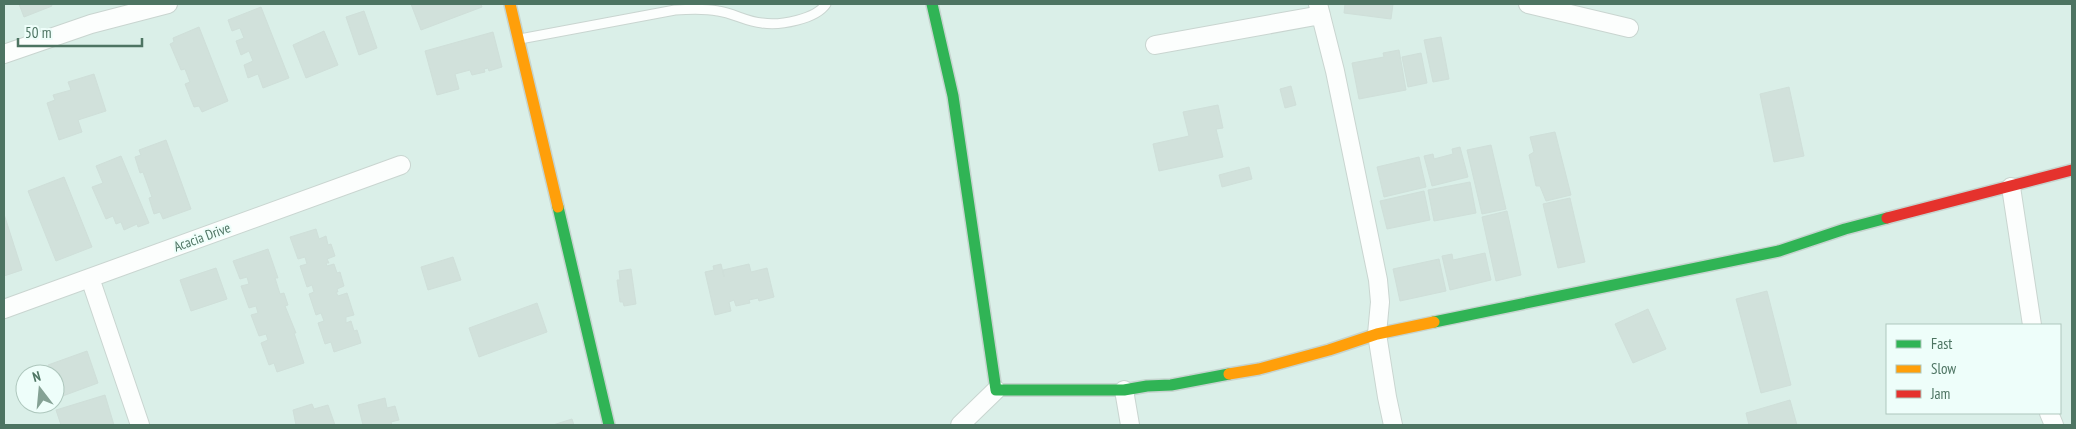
<svg xmlns="http://www.w3.org/2000/svg" width="2076" height="429" font-family="'PT Sans Narrow',sans-serif">
	<style>
		.residential { fill: #daefe8; fill-rule: evenodd }
		.building { fill: #d1e1db; stroke: #cfdfd9 }
		.lines { fill: none; stroke-linecap: round; stroke-linejoin: round }
		.lane-casing { stroke: #c9d5d0; stroke-width: 11 }
		.street-casing { stroke: #c9d5d0; stroke-width: 20 }
		.fast-casing { stroke: #c6d4cf; stroke-width: 14 }
		.slow-casing { stroke: #c6d4cf; stroke-width: 14 }
		.jam-casing { stroke: #c6d4cf; stroke-width: 14 }
		.lane { stroke: #fcfefd; stroke-width: 9 }
		.street { stroke: #fcfefd; stroke-width: 18 }
		.fast { stroke: #30b455; stroke-width: 11 }
		.slow { stroke: #ff9f0a; stroke-width: 11 }
		.jam { stroke: #e5322d; stroke-width: 11 }
		.labels { text-anchor: middle; stroke-width: 4; stroke-linejoin: round; paint-order: stroke }
		.street-label { font-size: 14px; fill: #4d7462; stroke: #eefefa }
	</style>
	<rect width="100%" height="100%" fill="#ecf7f4"/>
	<path class="residential" d="M4,4H2072V425H4ZM1887,325H2060V413H1887ZM25,374H55V404H25Z"/>
	<path class="building" d="M19,4H51L52,6L24,17Z
		M411,4H481L482,7L421,30Z
		M1345,4H1393L1391,19L1344,13Z
		M261,7L289,78L263,88L258,74L248,78L244,65L253,61L249,51L241,55L236,41L244,38L240,28L232,31L228,20Z
		M364,11L377,48L359,55L346,17Z
		M199,27L228,101L202,112L199,106L194,107L185,84L190,82L185,69L181,70L170,44L174,42L173,38Z
		M324,31L338,65L306,78L293,45Z
		M493,32L502,67L489,71L488,68L484,69L485,72L472,75L470,70L455,74L459,89L437,95L425,51Z
		M1441,37L1449,79L1433,82L1424,40Z
		M1399,50L1406,90L1359,99L1352,63L1384,57L1383,53Z
		M1421,53L1427,83L1408,87L1402,57Z
		M94,74L106,111L78,120L82,132L59,140L47,103L55,100L53,95L71,90L68,82Z
		M1291,86L1296,105L1285,108L1280,89Z
		M1789,87L1804,156L1774,162L1760,94Z
		M1218,105L1223,128L1216,129L1223,157L1159,171L1153,144L1189,136L1183,112Z
		M1555,132L1571,195L1546,201L1540,186H1536L1529,155L1534,152L1530,137Z
		M166,140L191,209L163,219L160,212L154,214L149,198L152,197L143,172L140,173L135,157L141,155L139,150Z
		M1491,145L1506,209L1482,214L1467,150Z
		M1460,147L1468,177L1432,186L1424,156L1433,154L1434,159L1453,154L1452,149Z
		M121,156L149,223L138,227L137,224L124,230L121,222L116,224L113,216L106,219L92,187L103,183L96,166Z
		M1419,157L1426,187L1384,197L1377,167Z
		M1249,167L1252,179L1222,187L1219,175Z
		M64,177L92,247L56,261L28,191Z
		M1470,182L1476,213L1434,221L1428,190Z
		M1424,191L1430,220L1387,229L1380,201Z
		M1570,198L1585,262L1558,268L1543,204Z
		M1507,211L1521,275L1496,281L1482,217Z
		M4,214L22,270L4,276Z
		M316,229L319,239L326,236L328,245L331,244L335,256L327,259L329,263H326L327,266L334,264L337,273L340,272L344,286L337,289L338,292H336L338,296L347,293L354,315L346,317V323L351,321L354,331L357,330L361,343L334,352L331,342L325,344L318,323L324,321L321,313L316,315L309,294L314,292L312,285L307,287L300,266L307,264L305,257L298,259L290,237Z
		M268,249L278,278H275L280,294L284,293L288,305L285,306L296,333H294L304,363L277,372L274,363L269,365L261,343L268,340L266,334L259,336L251,315L258,313L256,306L249,308L241,286L249,284L247,277L240,279L233,261Z
		M1485,253L1491,280L1450,290L1442,256L1452,254L1453,260Z
		M453,257L461,280L428,290L421,267Z
		M1439,259L1446,291L1400,301L1393,269Z
		M721,264L724,277L723,270L749,264L751,272L767,268L774,297L759,301L758,298L749,300L750,303L736,306L734,300L729,302L731,311L715,315L705,272L714,270L713,266Z
		M216,268L227,299L191,311L180,280Z
		M631,269L636,304L624,306L623,302H620L617,280H620L619,271Z
		M1767,291L1791,385L1761,393L1736,299Z
		M537,303L547,332L479,357L469,328Z
		M1648,309L1666,349L1633,363L1615,324Z
		M87,351L98,383L60,397L55,383V374H52L48,365Z
		M105,395L114,425H61L56,410Z
		M385,398L387,408L395,406L399,420L391,422L392,425H363L358,405Z
		M1790,400L1797,425H1749L1746,413Z
		M312,404L314,409L328,405L335,425H296L293,410Z
		M572,419L574,425H553Z"/>
	<g class="lines">
		<defs>
			<path id="lane" d="M520,39L675,10C689,9 703,8 718,11C733,13 747,22 762,23C780,26 816,19 826,4"/>
			<path id="street" d="M1318,4L1335,71L1378,280L1380,302L1377,334L1387,397L1393,425
				M1528,4L1629,28
				M1155,45L1321,15
				M4,54L91,24L168,4
				M2011,187L2032,325
				M90,278L140,425
				M4,309L401,165
				M1124,390L1130,425
				M2049,413L2054,425
				M960,425L996,390"/>
			<path id="fast" d="M932,4L953,96L996,390H1124L1147,386L1171,385L1229,374
				M558,207L609,425
				M1434,322L1779,251L1845,229L1887,218"/>
			<path id="slow" d="M510,4L558,207
				M1229,374L1259,369L1329,350L1377,334L1434,322"/>
			<path id="jam" d="M1887,218L2072,170"/>
		</defs>
		<use href="#lane" class="lane-casing"/>
		<use href="#street" class="street-casing"/>
		<use href="#fast" class="fast-casing"/>
		<use href="#slow" class="slow-casing"/>
		<use href="#jam" class="jam-casing"/>
		<use href="#lane" class="lane"/>
		<use href="#street" class="street"/>
		<use href="#fast" class="fast"/>
		<use href="#slow" class="slow"/>
		<use href="#jam" class="jam"/>
	</g>
	<g class="labels">
		<g class="street-label">
			<text transform="translate(202 237) rotate(-20)" y="5">Acacia Drive</text>
		</g>
	</g>
	<rect width="2076" height="429" fill="none" stroke="#4d7462" stroke-width="10"/>
	<rect x="1886" y="324" width="175" height="90" fill="#eefefa" stroke="#aec7bd"/>
	<rect x="1896" y="340" width="25" height="8" fill="#30b455" stroke="#aec7bd"/>
	<text x="1931" y="349" font-size="15" fill="#4d7462">Fast</text>
	<rect x="1896" y="365" width="25" height="8" fill="#ff9f0a" stroke="#aec7bd"/>
	<text x="1931" y="374" font-size="15" fill="#4d7462">Slow</text>
	<rect x="1896" y="390" width="25" height="8" fill="#e5322d" stroke="#aec7bd"/>
	<text x="1931" y="399" font-size="15" fill="#4d7462">Jam</text>
	<g transform="translate(40 389) rotate(344)"><circle r="24" fill="#eefefa" stroke="#aec7bd"/>
	<path d="M0-4L9 19L0 12L-9 19Z" fill="#85a295"/>
	<text y="-8" font-size="14" font-weight="bold" text-anchor="middle" fill="#4d7462">N</text>
	</g>
	<path d="M18 38v8h124v-8" fill="none" stroke="#4d7462" stroke-width="2.5"/>
	<text x="25" y="38" font-size="15" fill="#4d7462" stroke="#eefefa" stroke-width="4" paint-order="stroke">50 m</text>
</svg>
